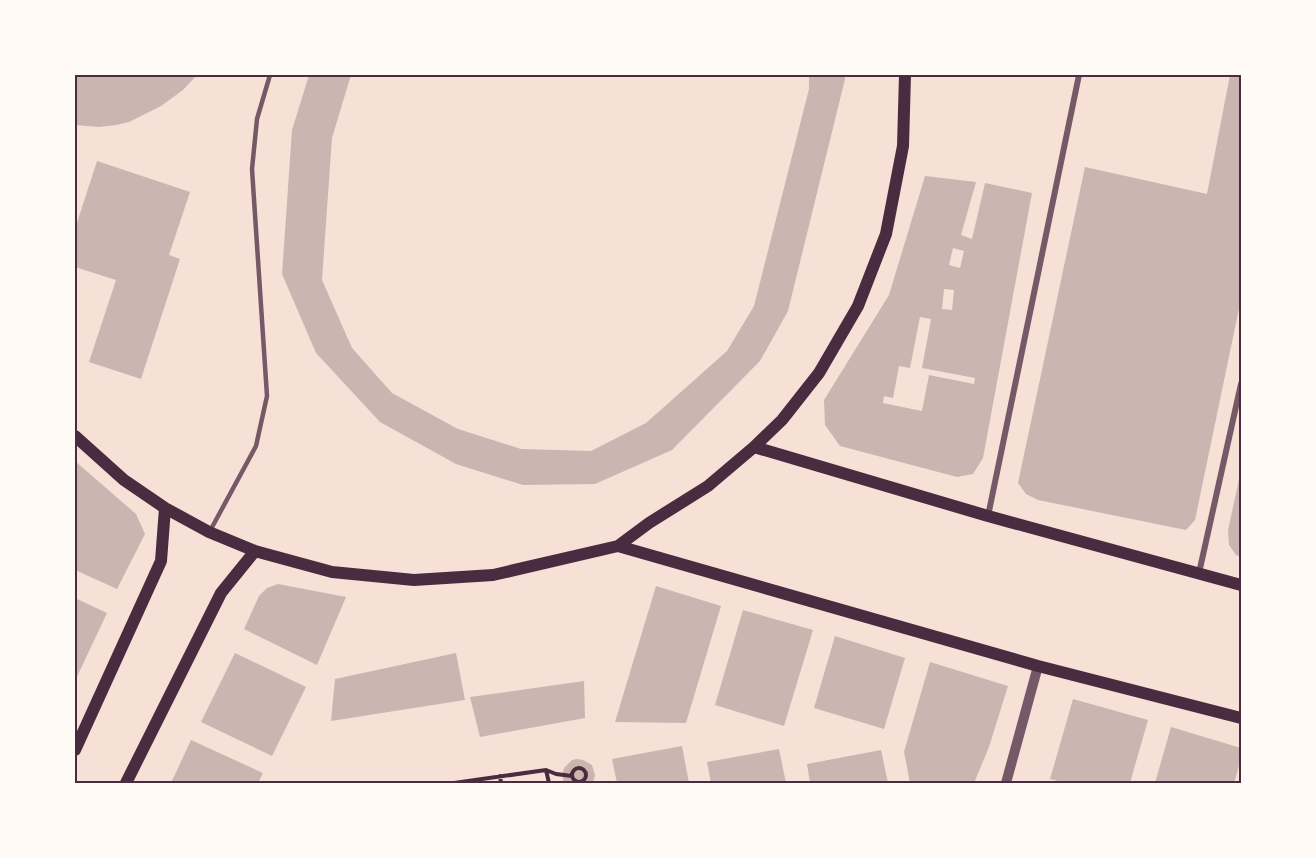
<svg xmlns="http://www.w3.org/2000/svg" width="1316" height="858" font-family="'Work Sans',sans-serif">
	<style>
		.building { fill: #ccb4b1; fill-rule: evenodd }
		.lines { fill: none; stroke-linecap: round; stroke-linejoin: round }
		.path { stroke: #4a2c40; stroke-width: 4 }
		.service { stroke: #755966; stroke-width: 4.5 }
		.minor { stroke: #755966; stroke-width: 6 }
		.tertiary { stroke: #755966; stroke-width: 10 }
		.secondary { stroke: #4a2c40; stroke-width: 12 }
		.neatline { fill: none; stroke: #4a2c40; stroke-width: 2 }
	</style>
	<rect width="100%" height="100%" fill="#f7e1d7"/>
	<path class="building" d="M75,75H197L183,90L161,106L129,122L116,125L99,127L75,125Z
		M309,75H351L332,138L322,280L352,348L392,393L458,429L521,449L591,451L646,423L727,351L754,306L809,89V75H845V79L788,311L760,361L672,450L595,484L523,485L456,464L380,422L316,353L282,274L292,130Z
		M1230,75H1241V299L1195,520L1186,530L1038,500L1026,494L1018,483L1085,167L1207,194Z
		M97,161L190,192L169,255L180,259L141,379L89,362L116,280L75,267V229Z
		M925,176L976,182L961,235L972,239L985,183L1032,193L983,458L973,474L957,477L840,446L825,425L824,400L889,295ZM953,248L964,251L960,268L949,265ZM944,289L954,290L952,310L942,309ZM920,317L931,319L922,368L975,378L974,384L929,375L922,411L883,403L884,396L893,398L899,366L910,368Z
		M75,461L136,514L145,534L117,589L75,570Z
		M1240,475H1241V557L1236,555L1229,545L1228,530Z
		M278,584L346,597L317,665L244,629L259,596L267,588Z
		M656,586L721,606L686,723L615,722Z
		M75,598L107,613L75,681Z
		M743,610L813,630L784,726L715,705Z
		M835,636L905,658L884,729L814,708Z
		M235,653L306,687L272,756L201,722Z
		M456,653L465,700L331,721L335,679Z
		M930,662L1008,686L989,747L974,783H910L904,752Z
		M584,681L585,718L480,737L470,697Z
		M1073,699L1148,720L1130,783H1066L1050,779Z
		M1171,727L1241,748V759L1234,783H1155Z
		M191,740L263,773L258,783H171Z
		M682,746L689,783H617L612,759Z
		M779,749L786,783H711L707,762Z
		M881,750L888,783H810L807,764Z
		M577,759L583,760L592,765L595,775L593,783H564L562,775L564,768L572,760Z"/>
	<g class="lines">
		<path class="path" d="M572 775a7 7 0 1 1 14 0a7 7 0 1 1-14 0Z
			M546,770L549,783
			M500,776L501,783
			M454,783L546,770L556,774L572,776"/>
		<path class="service" d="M210,531L256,446L267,396L252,169L257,119L270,75"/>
		<path class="minor" d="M988,516L1079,75
			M1199,573L1241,384"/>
		<path class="tertiary" d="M1006,783L1038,666"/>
		<path class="secondary" d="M75,436L124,480L165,508L209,532L255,551L332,572L414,580L493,575L618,546L649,523L708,486L754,447L782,420L819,373L858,306L886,234L903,146L905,75
			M754,447L988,516L1241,585
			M618,546L1038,666L1241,718
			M75,750L161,561L165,508
			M126,783L221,593L255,551"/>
	</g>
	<rect width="1316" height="858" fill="none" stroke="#fffaf5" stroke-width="153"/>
	<rect x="76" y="76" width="1164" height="706" class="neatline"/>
</svg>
